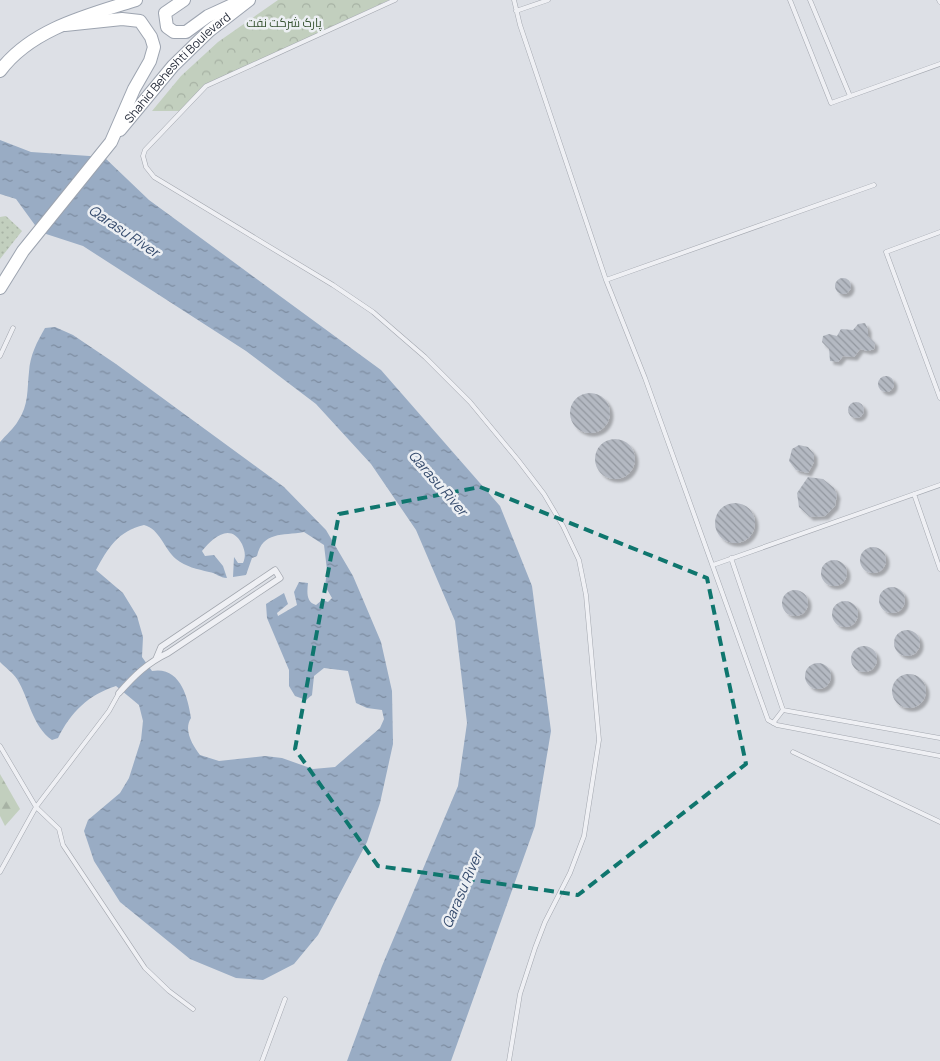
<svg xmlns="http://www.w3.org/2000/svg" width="940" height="1061" font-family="Manrope,Cairo,sans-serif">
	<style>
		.grass { fill: url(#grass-dots) }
		.forest { fill: url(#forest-firs) }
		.park { fill: url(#park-crowns) }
		.water { fill: url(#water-ripples); fill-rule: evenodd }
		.building { fill: url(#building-back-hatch); filter: url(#shadow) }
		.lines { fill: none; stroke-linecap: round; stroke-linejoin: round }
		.service-casing { stroke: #a3a7af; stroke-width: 5 }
		.pedestrian-casing { stroke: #a3a7af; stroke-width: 7 }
		.primary-casing { stroke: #9da4b0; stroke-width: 14 }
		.service { stroke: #eff0f4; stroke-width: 4 }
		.pedestrian { stroke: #eff0f4; stroke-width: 5.5 }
		.primary { stroke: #fff; stroke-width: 12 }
		.marked { fill: none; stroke: #0f766e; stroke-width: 4; stroke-dasharray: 10 6; stroke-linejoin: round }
		.labels { text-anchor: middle; stroke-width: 5; stroke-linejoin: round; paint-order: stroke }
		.park-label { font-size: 12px; fill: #3a5635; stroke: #eceff3 }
		.street-label { font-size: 12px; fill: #272d3b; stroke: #eceff3 }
		.water-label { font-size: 14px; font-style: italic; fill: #344a6c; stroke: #eceff3 }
	</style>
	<defs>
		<pattern id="grass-dots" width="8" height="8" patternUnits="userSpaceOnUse" patternTransform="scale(1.25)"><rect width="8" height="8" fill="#c2cfbe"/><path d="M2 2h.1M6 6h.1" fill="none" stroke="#a7b2a4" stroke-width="1.8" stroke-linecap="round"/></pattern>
		<pattern id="forest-firs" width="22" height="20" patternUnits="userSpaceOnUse" patternTransform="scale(1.25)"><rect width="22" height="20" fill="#c2cfbe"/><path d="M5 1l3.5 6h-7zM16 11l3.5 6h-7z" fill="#a7b2a4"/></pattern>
		<pattern id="park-crowns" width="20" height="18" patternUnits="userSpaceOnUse" patternTransform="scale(1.25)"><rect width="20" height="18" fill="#c2cfbe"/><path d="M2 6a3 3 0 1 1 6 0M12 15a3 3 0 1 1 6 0" fill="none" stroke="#a7b2a4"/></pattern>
		<pattern id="water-ripples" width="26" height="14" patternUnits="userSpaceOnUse" patternTransform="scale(1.25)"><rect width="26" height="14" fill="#99acc4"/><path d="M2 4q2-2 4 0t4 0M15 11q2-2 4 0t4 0" fill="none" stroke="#7d8ca0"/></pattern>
		<pattern id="building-back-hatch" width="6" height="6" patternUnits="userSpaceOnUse" patternTransform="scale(1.25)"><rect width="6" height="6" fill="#b4b9c2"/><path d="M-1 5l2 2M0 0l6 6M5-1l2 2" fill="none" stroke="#92979f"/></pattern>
		<filter id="shadow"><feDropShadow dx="3.5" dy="3.5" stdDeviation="1" flood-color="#0004"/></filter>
	</defs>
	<rect width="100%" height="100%" fill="#dde0e6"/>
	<path class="grass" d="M6,216L22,231L0,259V217Z"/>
	<path class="forest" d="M0,774L20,809L5,826L0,816Z"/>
	<path class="park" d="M278,0H389L206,85L179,111H152L181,76L218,42Z"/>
	<path class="water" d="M0,140L31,152L104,157L149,200L381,370L500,506L532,586L551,731L535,826L451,1061H347L382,966L458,786L467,723L455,621L416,530L371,464L316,404L246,351L83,246L40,232L16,199L0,194Z
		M55,327L73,335L116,364L284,487L326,530L353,576L381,642L392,691L393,744L380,803L367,842L318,935L294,964L263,980L236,978L190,959L120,902L94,861L84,831L88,820L120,793L129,778L141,740L143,721L139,705L116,686C88,695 71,712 58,738L52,740C32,726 29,698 17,679C13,673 5,667 0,662V442C6,435 14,428 18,421C29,405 27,389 29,372C30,355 37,342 45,328ZM144,525C160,529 164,549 176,559C186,567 197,569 209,572C216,573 220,578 227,578L223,566L214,555L205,556L202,551C213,538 230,522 242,544C245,551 246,556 243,563H238L234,557L233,577L246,575L252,558L257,556C263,531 282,536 304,532L324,545L327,570L325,586L332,598L328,602L322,600L316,605C306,602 307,592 308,583L299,582L294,592L297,605L278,616L277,613L288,604L284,593L266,604L267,618L289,670V686L295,696L306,700L312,695L314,676L324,668L348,671L356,703L367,708L382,710L384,719L380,728L335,767L313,769L282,758L265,756L219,761L200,755C193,746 183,730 191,718C188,697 180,666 152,671L142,657L143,637L137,616L123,593L96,570C108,548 118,531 144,525Z"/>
	<path class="building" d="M835 286a8 8 0 1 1 16 0a8 8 0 1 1-16 0Z
		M865,323L868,329V336L875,343L874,349L868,351L860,349L854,357L843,356L838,362L830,361L829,349L822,342L823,336L829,334L837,336L841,329L853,330L858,324Z
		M878 384a8 8 0 1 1 16 0a8 8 0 1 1-16 0Z
		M570 413a20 20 0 1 1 40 0a20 20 0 1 1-40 0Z
		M848 410a8 8 0 1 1 16 0a8 8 0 1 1-16 0Z
		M595 459a20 20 0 1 1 40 0a20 20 0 1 1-40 0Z
		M799,445L808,447L814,454V462L808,473L796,470L789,461L792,449Z
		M808,477L823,479L834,488L837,495L835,506L825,516L810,517L799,507L797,493Z
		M715 523a20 20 0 1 1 40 0a20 20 0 1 1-40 0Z
		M860 560a13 13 0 1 1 26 0a13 13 0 1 1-26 0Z
		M821 573a13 13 0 1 1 26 0a13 13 0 1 1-26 0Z
		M879 600a13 13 0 1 1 26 0a13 13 0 1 1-26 0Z
		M782 603a13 13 0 1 1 26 0a13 13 0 1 1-26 0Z
		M832 614a13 13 0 1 1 26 0a13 13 0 1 1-26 0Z
		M894 643a13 13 0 1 1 26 0a13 13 0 1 1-26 0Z
		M851 659a13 13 0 1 1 26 0a13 13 0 1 1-26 0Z
		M805 676a13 13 0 1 1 26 0a13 13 0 1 1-26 0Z
		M892 691a17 17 0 1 1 34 0a17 17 0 1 1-34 0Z"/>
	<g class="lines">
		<defs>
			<path id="service" d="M395,0L206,86L145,150L143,156L146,167L154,177L333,285L373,312L425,357L470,402L518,460L544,494L563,526L579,560L586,595L599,740L584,836L570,873L545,922L535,948L520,994L509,1061
				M514,0L520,25L606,280L645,378L768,720L777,725L940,756
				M790,0L831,103L940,64
				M810,0L850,96
				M939,0L940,2
				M516,11L548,0
				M940,232L886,252L940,398
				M606,280L874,185
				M0,356L13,328
				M914,494L940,569
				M731,558L783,710
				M713,565L940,485
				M783,710L940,738
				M773,723L783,710
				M0,746L36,807L59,829L63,845L145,968L169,991L193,1009
				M793,752L940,822
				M0,872L36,807L109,711L119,693
				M262,1061L285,999"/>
			<path id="pedestrian" d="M119,693C134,676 147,663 168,653L280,578L275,570L161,647L156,659"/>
			<g id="primary">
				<path d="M184,0L165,13L167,27L174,32H186L208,16L243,0"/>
				<path d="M0,71C31,29 88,15 136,0"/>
				<path id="s1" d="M120,130L173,66L209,31L249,0"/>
				<path d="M0,288L23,251L111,142L134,89L150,61L154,47L151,37L140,21L122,19L65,25"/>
			</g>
		</defs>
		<use href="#service" class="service-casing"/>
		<use href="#pedestrian" class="pedestrian-casing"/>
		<use href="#primary" class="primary-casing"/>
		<use href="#service" class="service"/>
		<use href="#pedestrian" class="pedestrian"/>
		<use href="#primary" class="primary"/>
	</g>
	<path class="marked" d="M480,487L707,578L746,764L578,895L378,866L295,749L339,514Z"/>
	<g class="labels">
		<g class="park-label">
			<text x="284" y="27">پارک شرکت نفت</text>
		</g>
		<g class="street-label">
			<text dy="4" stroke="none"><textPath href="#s1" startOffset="85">Shahid Beheshti Boulevard</textPath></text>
		</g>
		<g class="water-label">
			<text transform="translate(124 231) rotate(34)" y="5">Qarasu River</text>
			<text transform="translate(438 483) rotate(49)" y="5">Qarasu River</text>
			<text transform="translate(462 890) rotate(-67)" y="5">Qarasu River</text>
		</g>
	</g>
</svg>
